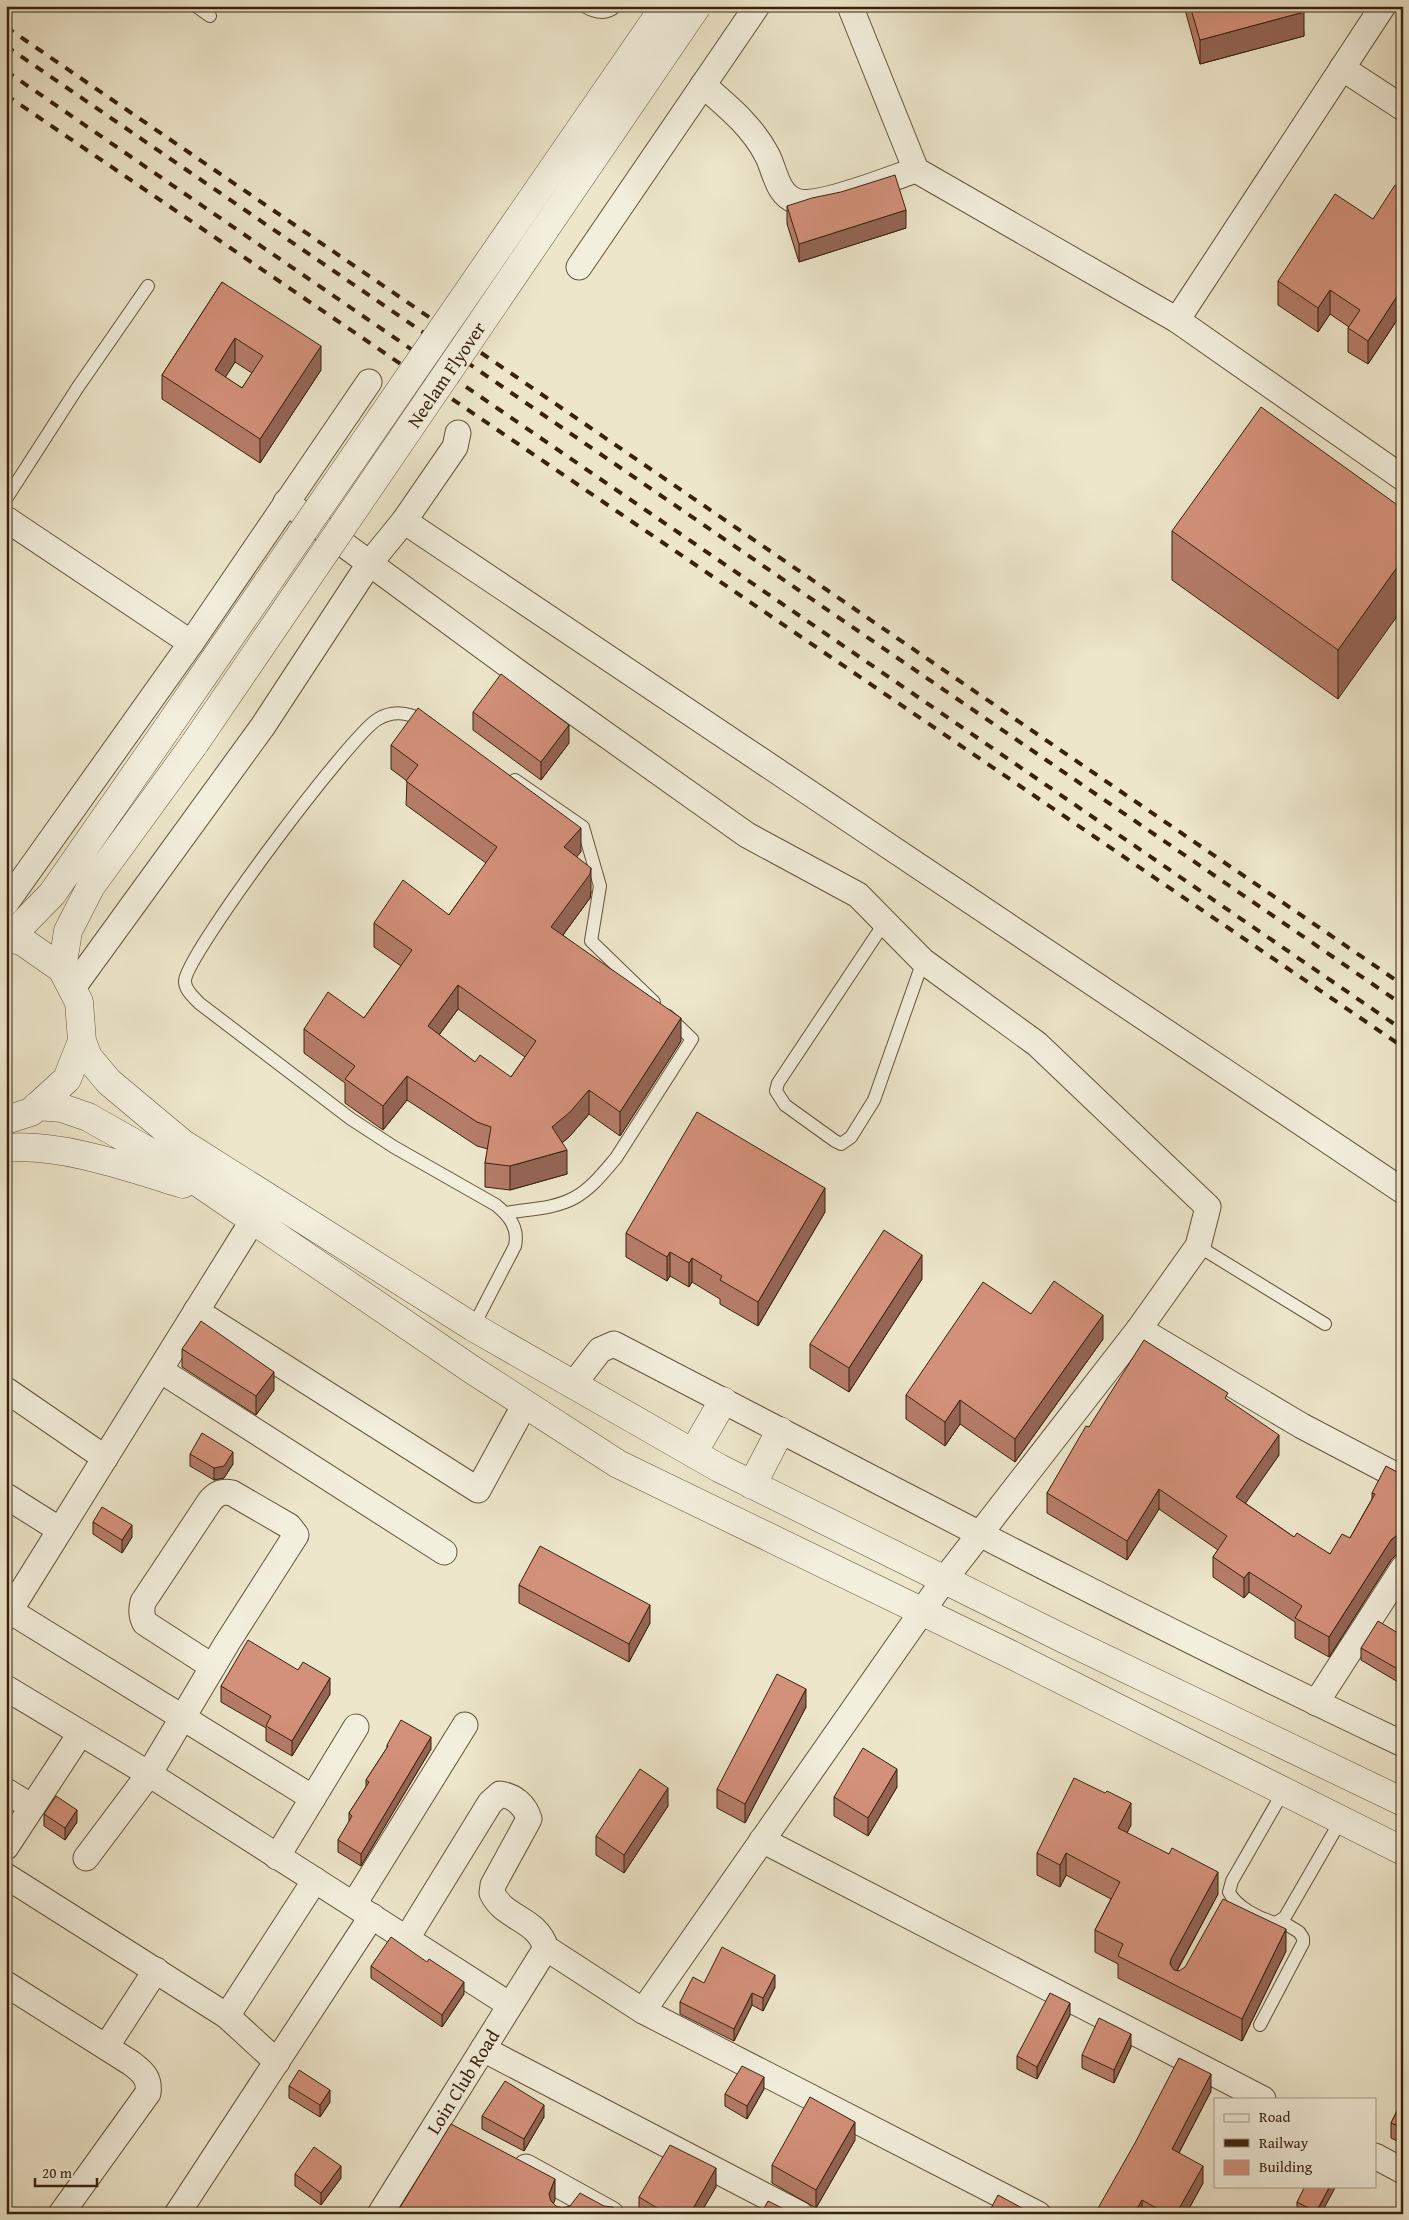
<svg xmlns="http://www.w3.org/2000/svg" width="1409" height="2220" font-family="'Gentium Book Plus',serif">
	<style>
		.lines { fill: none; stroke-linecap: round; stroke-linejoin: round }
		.service-casing { stroke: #65533c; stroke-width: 14 }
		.minor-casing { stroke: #65533c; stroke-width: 27 }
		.tertiary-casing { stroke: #65533c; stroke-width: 29 }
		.service { stroke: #f3efdd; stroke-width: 12 }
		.minor { stroke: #f3efdd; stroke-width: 25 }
		.tertiary { stroke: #f3efdd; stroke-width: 28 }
		.rail { stroke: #38220c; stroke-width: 4; stroke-dasharray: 9 9; stroke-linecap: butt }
		.tertiary-bridge-casing { stroke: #65533c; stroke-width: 29; stroke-linecap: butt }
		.tertiary-bridge { stroke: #f3efdd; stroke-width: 28 }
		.wall { fill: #b57c69; stroke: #38220c; fill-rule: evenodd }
		.shaded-wall { fill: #946555; stroke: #38220c }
		.building { fill: #d3907a; stroke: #38220c; fill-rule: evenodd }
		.labels { text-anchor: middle; stroke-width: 4.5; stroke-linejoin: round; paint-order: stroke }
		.street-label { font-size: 19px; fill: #38220c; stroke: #f3efdd }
	</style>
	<rect width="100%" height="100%" fill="#ede6cb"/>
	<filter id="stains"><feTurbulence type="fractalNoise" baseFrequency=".004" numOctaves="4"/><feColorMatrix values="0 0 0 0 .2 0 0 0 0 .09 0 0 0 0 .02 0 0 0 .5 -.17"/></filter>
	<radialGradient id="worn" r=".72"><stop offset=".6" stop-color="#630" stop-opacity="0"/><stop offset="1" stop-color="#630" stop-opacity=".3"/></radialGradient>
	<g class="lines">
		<defs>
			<path id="service" d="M196,6L210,16
				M584,6C594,12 606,15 616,6
				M6,499L78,387L148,286
				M427,723C411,713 395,709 378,719C351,734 185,956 185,981C185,991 194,997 199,1003L351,1119L394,1147L496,1205C509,1216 519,1227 515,1246L473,1327
				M515,780L583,827L600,886L591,941L654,1002
				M885,922L778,1083L776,1091L785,1105L835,1141L841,1144L851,1137L874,1100L923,961
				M506,1213C528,1209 554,1209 574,1198C591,1189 604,1172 616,1158L692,1039L668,1016
				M1198,1246L1325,1324
				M1283,1792L1232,1881L1229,1892C1236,1907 1260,1919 1276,1923L1285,1917L1341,1820
				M1260,2025L1303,1943V1938L1299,1932L1281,1921"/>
			<g id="minor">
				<path d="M850,6L916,170L1177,320L1403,478"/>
				<path d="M1342,68L1403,108"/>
				<path d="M703,85C727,106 752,126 767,155C775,170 777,195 796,201C817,209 892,178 916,170"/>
				<path d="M579,267L757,6"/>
				<path d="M1177,320L1383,6"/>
				<path d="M286,502L519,673L747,835L858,895L923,961L1037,1044L1208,1207L1198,1246L1139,1329L944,1580L643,2011"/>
				<path d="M6,519L191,643"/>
				<path d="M404,521L1403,1191"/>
				<path d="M6,903L191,643L369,382"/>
				<path d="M72,989L263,726L369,564L404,521L455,447L458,433"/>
				<path d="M196,1311L478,1490L525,1404"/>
				<path d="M1139,1329L1302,1426L1403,1479"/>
				<path d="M160,1370L444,1552"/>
				<path d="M573,1385L600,1350L614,1344C876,1480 1136,1618 1403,1744"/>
				<path d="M6,1390L105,1458"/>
				<path d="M6,1496L60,1530"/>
				<path d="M10,1611L313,1798"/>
				<path d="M6,1617L253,1220"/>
				<path d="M6,1688L149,1774L510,2005"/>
				<path d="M1316,1703L1403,1568"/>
				<path d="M6,1791L32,1807"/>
				<path d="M762,1840L1263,2099"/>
				<path d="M6,1847L80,1734"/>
				<path d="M277,1857L356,1727"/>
				<path d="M86,1858L149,1774L227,1643L296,1535L289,1526L232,1493C222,1491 217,1493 210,1501L143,1602C141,1610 141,1616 145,1623L213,1667"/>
				<path d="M6,1876L227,2016L315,1880"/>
				<path d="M354,1904L465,1725"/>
				<path d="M407,1938L490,1803L500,1794C514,1796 525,1805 529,1819L493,1885L492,1893C505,1920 536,1917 546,1948L643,2011L1038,2214"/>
				<path d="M6,1984L131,2063C143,2072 150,2078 148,2093L61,2214"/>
				<path d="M227,2016L277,2062"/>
				<path d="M106,2047L156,1970"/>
				<path d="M483,2049L800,2214"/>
				<path d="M1375,2156L1403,2171"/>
				<path d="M526,2167L611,2214"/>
				<path d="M177,2214L372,1916"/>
				<path id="s1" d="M380,2214L546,1948"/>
			</g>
			<path id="tertiary" d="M6,938L22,941L62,969L79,1002L82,1041L67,1079L31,1112L6,1120
				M9,938L52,894L168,727
				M62,969L68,931L91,886L195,743
				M82,1041L88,1057L109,1082L182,1143L473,1327L719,1468L1064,1639L1403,1802
				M37,1106L62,1108L88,1117L171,1164L471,1369L618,1464L1016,1657L1403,1851
				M6,1148C61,1143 131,1168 183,1184
				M693,1453L723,1401
				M752,1485L780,1431"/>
		</defs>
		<use href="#service" class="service-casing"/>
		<use href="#minor" class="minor-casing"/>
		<use href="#tertiary" class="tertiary-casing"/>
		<use href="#service" class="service"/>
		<use href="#minor" class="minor"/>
		<use href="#tertiary" class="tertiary"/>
		<path class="rail" d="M6,27L1403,985
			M6,46L1403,1005
			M6,71L1403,1030
			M6,95L1403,1047"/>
		<defs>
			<g id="tertiary-bridge">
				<path d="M168,727L665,6"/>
				<path id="s2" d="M195,743L697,6"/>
			</g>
		</defs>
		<use href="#tertiary-bridge" class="tertiary-bridge-casing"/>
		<use href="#tertiary-bridge" class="tertiary-bridge"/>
	</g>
	<path class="wall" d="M1184,6H1302L1304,36L1200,64Z
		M1403,190V311L1368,364L1348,352V328L1349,327L1330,314L1318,332L1278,305V281L1373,219Z
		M787,206L906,228L799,262L787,224Z
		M222,282L321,370L260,463L162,399V375ZM235,362L252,373L242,388L225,377Z
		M1403,509L1338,699L1172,580V531Z
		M473,712L569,743L541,780L473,730Z
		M391,745L581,852L576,857L591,892L590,898L563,935L681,1041L620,1136L589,1114L570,1136L562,1143L567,1174L510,1190L485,1187V1163L488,1149L477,1146L407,1100L383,1130L345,1103V1083L304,1053V1029L364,1018L401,966L374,947V923L449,915L486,863L406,805L407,781L391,769ZM458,1009L525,1057L511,1077L475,1062L439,1035Z
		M825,1212L758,1326L720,1304V1299L692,1282L689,1287L670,1276L667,1281L626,1257V1233Z
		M922,1279L849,1392L810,1368V1344Z
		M1031,1314L1103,1339L1015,1462L960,1424L945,1446L906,1419V1395Z
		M182,1349L274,1390L256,1415L182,1367Z
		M1228,1400L1279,1455L1245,1503L1294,1537L1330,1554L1350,1538L1372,1499V1493L1397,1472L1403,1473V1554L1396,1555L1391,1560L1329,1657L1295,1638V1622L1249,1592L1244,1598L1213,1577V1557L1218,1550L1159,1509L1127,1560L1047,1513V1493L1089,1427Z
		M190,1454L233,1464L224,1478L214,1480L190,1466Z
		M93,1522L132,1537L122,1553L93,1534Z
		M519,1585L650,1623L629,1662L519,1603Z
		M1403,1636V1685L1361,1660V1648Z
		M221,1686L330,1694L292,1756L266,1741V1728L221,1702Z
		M806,1707L745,1823L717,1808V1789Z
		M387,1745L431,1749L361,1866L338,1852V1840L349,1822V1813L366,1787V1780L387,1748Z
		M897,1787L868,1836L834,1816V1797Z
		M668,1806L624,1873L596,1855V1836Z
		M44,1814L77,1822L65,1840L44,1826Z
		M1131,1825L1127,1833L1218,1894L1177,1971H1179L1286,1951L1242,2041L1118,1978V1964L1095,1952V1930L1111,1899L1066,1875L1060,1887L1037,1875V1853Z
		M371,1966L464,1994L442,2027L371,1978Z
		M704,1983L775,1987L763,2011L752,2005L734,2041L680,2014V2002Z
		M1070,2015L1037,2079L1017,2069V2056Z
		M1131,2047L1114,2083L1082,2068V2055Z
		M289,2086L330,2102L320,2117L289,2098Z
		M764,2089L747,2119L725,2106V2094Z
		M1211,2091L1179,2153L1203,2183L1186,2214H1097V2210Z
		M1403,2099V2144L1391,2138V2123Z
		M482,2116L544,2117L524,2151L482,2129Z
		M855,2140L816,2208L772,2183V2165Z
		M295,2174L341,2178L321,2205L295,2186Z
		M716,2187L700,2214H639V2197Z
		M1297,2202L1321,2214H1297Z"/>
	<path class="shaded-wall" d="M1304,12V36L1200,64V40Z
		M906,210V228L799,262V244Z
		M1403,287V311L1368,364V341Z
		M1330,290V314L1318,332V308Z
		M235,338V362L215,394V370Z
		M321,346V370L260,463V439Z
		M1403,559V608L1338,699V650Z
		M569,725V743L541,780V762Z
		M581,828V852L564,871V847Z
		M591,868V892L590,898L551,951V927Z
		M458,985V1009L428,1050V1026Z
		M681,1018V1041L620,1136V1112Z
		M407,1076V1100L383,1130V1106Z
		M589,1090V1114L570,1136L552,1151V1127Z
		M567,1150V1174L510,1190V1166Z
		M825,1188V1212L758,1326V1302Z
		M670,1252V1276L667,1281V1257Z
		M922,1255V1279L849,1392V1368Z
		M692,1258V1282L689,1287V1263Z
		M1103,1315V1339L1015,1462V1439Z
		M274,1372V1390L256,1415V1396Z
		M960,1400V1424L945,1446V1422Z
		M1279,1435V1455L1236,1517V1497Z
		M233,1452V1464L224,1478L214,1480V1468Z
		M1159,1489V1509L1127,1560V1541Z
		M132,1525V1537L122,1553V1540Z
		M1403,1534V1554L1396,1555L1391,1560L1329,1657V1637L1391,1540L1396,1536Z
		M1249,1572V1592L1244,1598V1578Z
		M650,1605V1623L629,1662V1644Z
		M330,1678V1694L292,1756V1741Z
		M806,1689V1707L745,1823V1804Z
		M431,1737V1749L361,1866V1854Z
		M897,1769V1787L868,1836V1818Z
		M668,1788V1806L624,1873V1855Z
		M1131,1803V1825L1118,1850V1828Z
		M7,1805V1817L6,1818V1806Z
		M77,1810V1822L65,1840V1828Z
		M1066,1853V1875L1060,1887V1865Z
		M1218,1872V1894L1171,1981L1170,1964L1171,1959Z
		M1286,1929V1951L1242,2041V2019Z
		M775,1975V1987L763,2011V1998Z
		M464,1982V1994L442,2027V2015Z
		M752,1993V2005L734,2041V2029Z
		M1070,2003V2015L1037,2079V2067Z
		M1131,2034V2047L1114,2083V2070Z
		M1211,2074V2091L1172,2166V2149Z
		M764,2077V2089L747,2119V2106Z
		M330,2090V2102L320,2117V2105Z
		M544,2105V2117L524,2151V2139Z
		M855,2122V2140L816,2208V2190Z
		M341,2166V2178L321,2205V2193Z
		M1203,2166V2183L1186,2214H1176Z
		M716,2168V2187L700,2214H690Z
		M555,2179V2200L549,2214V2194Z
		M1330,2186H1336L1321,2214H1316Z
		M1142,2200V2214H1134Z
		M613,2207V2214H609Z"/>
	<path class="building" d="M1190,6H1302L1304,12L1200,40Z
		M895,175L906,210L799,244L787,206L812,198L841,192Z
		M1395,185L1403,190V287L1368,341L1348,328L1360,310L1330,290L1318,308L1278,281L1335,194L1373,219Z
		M222,282L321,346L260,439L162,375ZM235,338L263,356L242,388L215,370Z
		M1261,407L1403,509V559L1338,650L1172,531Z
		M501,674L569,725L541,762L473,712Z
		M418,708L581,828L564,847L591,868L590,874L551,927L681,1018L620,1112L589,1090L570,1112L552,1127L567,1150L510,1166L485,1163L491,1127L477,1122L407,1076L383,1106L345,1079L355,1066L304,1029L328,992L364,1018L412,950L374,923L403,880L449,915L497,847L406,781L418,765L391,745ZM458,985L536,1041L511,1077L480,1055L475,1062L428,1026Z
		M697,1112L825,1188L758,1302L720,1280L722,1276L692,1258L689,1263L670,1252L667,1257L626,1233Z
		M884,1230L922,1255L849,1368L810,1344Z
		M1054,1281L1103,1315L1015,1439L960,1400L945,1422L906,1395L983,1282L1031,1314Z
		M201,1321L274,1372L256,1396L182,1349Z
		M1144,1340L1228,1393L1225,1398L1279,1435L1236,1497L1294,1537L1297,1533L1330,1554L1342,1534L1350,1538L1375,1494L1372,1493L1386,1466L1397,1472L1403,1473V1534L1396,1536L1391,1540L1329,1637L1295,1618L1302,1606L1249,1572L1244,1578L1213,1557L1227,1536L1159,1489L1127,1541L1047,1493L1086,1426L1089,1427Z
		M202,1433L233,1452L224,1466L214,1468L190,1454Z
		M102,1507L132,1525L122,1540L93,1522Z
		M540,1546L650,1605L629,1644L519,1585Z
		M1378,1621L1403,1636V1672L1361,1648Z
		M248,1640L298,1670L303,1662L330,1678L292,1741L266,1726L271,1716L221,1686Z
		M777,1674L806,1689L745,1804L717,1789Z
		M401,1720L431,1737L361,1854L338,1840L352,1816L349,1813L369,1782L366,1780L388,1746L387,1745Z
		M863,1748L897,1769L868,1818L834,1797Z
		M640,1769L668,1788L624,1855L596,1836Z
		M1074,1778L1105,1793L1107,1791L1131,1803L1118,1828L1169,1854L1172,1848L1218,1872L1171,1959L1170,1964L1174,1970L1179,1971L1185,1967L1223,1899L1286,1929L1242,2019L1118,1956L1123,1944L1095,1930L1120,1882L1066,1853L1060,1865L1037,1853Z
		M56,1796L77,1810L65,1828L44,1814Z
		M391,1937L427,1962L429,1959L464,1982L442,2015L371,1966Z
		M722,1947L775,1975L763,1998L752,1993L734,2029L680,2002L693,1977L704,1983Z
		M1050,1993L1070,2003L1037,2067L1017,2056Z
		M1099,2018L1131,2034L1114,2070L1082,2055Z
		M1179,2058L1211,2074L1172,2149L1203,2166L1176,2214H1167L1142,2200L1134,2214H1104L1097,2210L1135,2143Z
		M742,2066L764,2077L747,2106L725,2094Z
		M299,2070L330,2090L320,2105L289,2086Z
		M505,2081L544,2105L524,2139L482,2116Z
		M810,2097L855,2122L816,2190L772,2165Z
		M1403,2099V2128L1391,2123Z
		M451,2124L555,2179L549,2194L551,2201L556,2206L562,2208L570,2206L580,2193L604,2206L613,2207L609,2214H545L541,2212L539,2214H396Z
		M670,2145L716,2168L690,2214H667L639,2197Z
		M314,2147L341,2166L321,2193L295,2174Z
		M1305,2186H1330L1316,2212L1297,2202Z
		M998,2195L1033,2214H988Z
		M768,2201L794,2214H761Z"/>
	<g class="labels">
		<g class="street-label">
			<text dy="7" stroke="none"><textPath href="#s2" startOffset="446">Neelam Flyover</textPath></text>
			<text dy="7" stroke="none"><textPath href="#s1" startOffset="156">Loin Club Road</textPath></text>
		</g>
	</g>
	<rect width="1409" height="2220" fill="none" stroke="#ede6cb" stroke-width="25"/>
	<rect x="8" y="8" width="1394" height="2205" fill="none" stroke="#38220c" stroke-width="2.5"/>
	<rect x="12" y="12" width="1384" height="2195" fill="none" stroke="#38220c"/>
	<rect x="1214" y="2098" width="162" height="90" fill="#f3efdd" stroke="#a89d89"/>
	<rect x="1224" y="2114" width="25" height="8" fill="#f3efdd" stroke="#a89d89"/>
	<text x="1259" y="2122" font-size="15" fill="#38220c">Road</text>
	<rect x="1224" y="2139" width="25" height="8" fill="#38220c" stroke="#a89d89"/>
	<text x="1259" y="2148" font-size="15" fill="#38220c">Railway</text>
	<rect x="1224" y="2160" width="25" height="15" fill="#d3907a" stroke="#a89d89"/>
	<text x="1259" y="2172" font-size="15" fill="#38220c">Building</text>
	<path d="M35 2178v8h62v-8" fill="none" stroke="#38220c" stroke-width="2.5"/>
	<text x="42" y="2178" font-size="15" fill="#38220c" stroke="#f3efdd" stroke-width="4" paint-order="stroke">20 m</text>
	<rect width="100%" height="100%" filter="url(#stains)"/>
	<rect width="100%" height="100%" fill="url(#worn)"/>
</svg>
